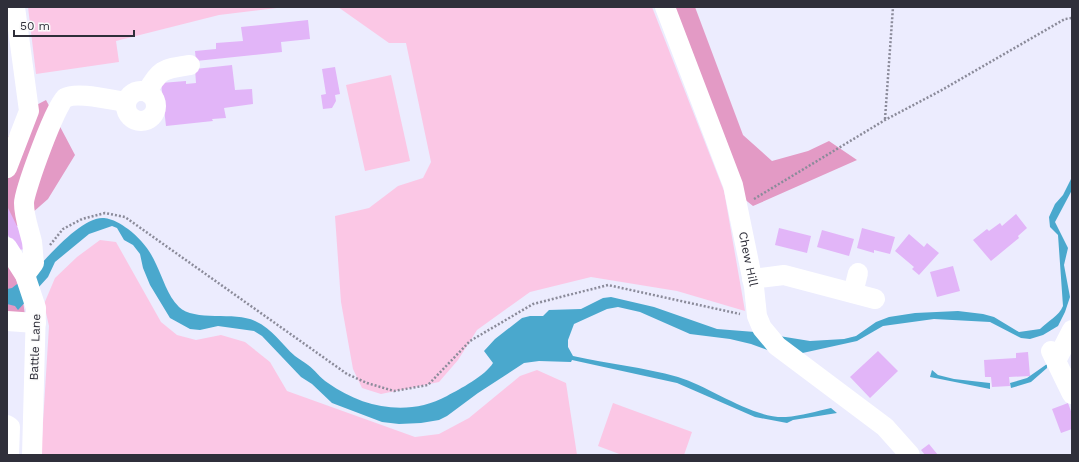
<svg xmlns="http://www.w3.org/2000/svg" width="1079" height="462" font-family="'Work Sans',sans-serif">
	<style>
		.green { fill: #fbc7e5 }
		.forest { fill: #e39ac5 }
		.water { fill: #4aa8cd }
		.building { fill: #e2b5f8 }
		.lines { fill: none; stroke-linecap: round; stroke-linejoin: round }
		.path { stroke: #8b8b9a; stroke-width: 2.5; stroke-dasharray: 2 2; stroke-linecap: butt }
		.minor { stroke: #fff; stroke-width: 20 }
		.labels { text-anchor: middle; stroke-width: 3; stroke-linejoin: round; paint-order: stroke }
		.street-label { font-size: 12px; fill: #2f2f3a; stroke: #fbfbfb }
	</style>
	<rect width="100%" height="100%" fill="#ececfe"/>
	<path class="green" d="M28,7H285L219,15L116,41L119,62L36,74Z
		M338,7H652L724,191L745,311L677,291L591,277L530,292L477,330L458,360L439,382L381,394L362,388L353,369L341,302L335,216L369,208L398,186L423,178L431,162L406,43H389Z
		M391,75L410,161L365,171L346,85Z
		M100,240L116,242L161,322L177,335L196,340L221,335L245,342L270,362L287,391L415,437L439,434L469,418L520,376L537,370L566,383L577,455H41L49,326L44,304L55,278L77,257Z
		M613,403L692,432L684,455H622L598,446Z"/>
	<path class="forest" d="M672,7H695L743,135L772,161L808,151L829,141L857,160L753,206L743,198Z
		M46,100L75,155L48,199L7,235V139L23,112Z
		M7,242L19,274L25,315L7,313Z"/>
	<path class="water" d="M1072,177V190L1055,222L1068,248L1064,265L1070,297L1065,312L1058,326L1043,335L1030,339L1021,338L990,322L934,319L883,326L857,341L798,354L776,353L751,344L730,339L690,334L640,312L618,307L607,309L574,324L568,340V347L573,356C608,364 643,367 678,377C711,387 753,419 786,417C801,416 817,411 831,408L837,413L793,420L787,423L755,417L677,383L572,360L571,362L539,361L524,363L478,393L447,416L439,420L421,423L399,424L382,422L332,403L312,384L301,377L262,336L254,331L218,326L200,330L190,329L170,318L150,285L143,268L140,254L133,245L124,240L117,228L112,226L89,234L55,262L48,277L18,310L15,306L7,304V289L12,288C21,281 32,274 40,265C53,251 84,216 104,218C113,219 121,224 128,229C140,238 150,250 156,264C163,278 167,295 179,307C194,322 235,311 255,321C273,329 281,344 295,356C299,359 304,362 308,365C315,370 320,378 328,383C363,408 408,417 447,396C460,389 485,376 493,363L484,351L495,339L522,318L530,316H543L549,310L581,309L603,298L611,297L654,307L717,329L755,332L810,341L844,339L856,336L876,322L889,317L915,313L958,311L983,314L994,317L1019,332L1040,329C1048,321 1059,316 1063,306L1058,235L1050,227L1049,217L1055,204L1063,195Z
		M1047,364V368L1031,382L1011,388L1010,383L1027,378Z
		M932,370L938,375L954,379L990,383V389L930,377Z"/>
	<path class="building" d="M308,20L310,39L281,42L282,52L196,61L195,51L216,49V43L243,41L241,27Z
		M232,65L235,90L252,89L253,104L224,108L226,118L212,119L213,121L166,126L161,83L186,81V84L196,83L195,69Z
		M335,67L340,94L335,95L336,101L332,108L323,109L321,95L326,94L322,69Z
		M8,208L26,244L25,249L19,250L15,249L7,233Z
		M1016,214L1027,228L1018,236L1019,238L991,261L973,240L987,229L989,231L1000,223L1002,226Z
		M779,228L811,236L807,253L775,245Z
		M862,228L895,237L890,254L874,250V253L857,248Z
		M822,230L854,239L849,256L817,247Z
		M909,234L924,247L927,243L939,253L919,275L912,269L914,267L895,251Z
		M953,266L960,291L937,297L930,272Z
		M878,351L898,371L870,398L850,377Z
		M1028,352L1030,376L1009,377L1010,386L992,387L991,377H985L984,360L1016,358V353Z
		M1068,403L1072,414V429L1061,433L1052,409Z
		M929,444L938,455H925L921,450Z"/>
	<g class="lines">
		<path class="path" d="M885,119L893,7
			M754,199L885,120L940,91L1065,19L1072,18
			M50,245L63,229L82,219L105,213L125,217L347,374L367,383L394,391L428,385L470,341L533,304L608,285L740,314"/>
		<g class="minor">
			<path id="s1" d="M665,7L733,185L754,287L757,316L762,328L777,346L885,427L910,455"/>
			<circle cx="141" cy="106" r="15"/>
			<path d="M147,92C160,68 164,69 190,65"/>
			<path d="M7,168L29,111L15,7"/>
			<path d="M7,247L25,275L36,308L32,455"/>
			<path d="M25,275L34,263C33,256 33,249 32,242C29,229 24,217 24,203C24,191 57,102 65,98C77,91 111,100 126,102"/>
			<path d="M752,279L784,275L875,299"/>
			<path d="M853,293L858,273"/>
			<path d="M7,321L36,323"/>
			<path d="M1051,351L1072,394"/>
			<path d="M1056,361L1072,330"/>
			<path d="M7,425L10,427L9,455"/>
		</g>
	</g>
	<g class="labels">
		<g class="street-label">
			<text dy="4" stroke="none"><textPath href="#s1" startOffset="266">Chew Hill</textPath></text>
			<text transform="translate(35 347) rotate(-88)" y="4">Battle Lane</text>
		</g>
	</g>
	<rect width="1079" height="462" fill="none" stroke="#2f2f3a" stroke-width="16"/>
	<path d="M14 30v6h120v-6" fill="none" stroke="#2f2f3a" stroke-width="2"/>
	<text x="20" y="30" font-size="12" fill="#2f2f3a" stroke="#fbfbfb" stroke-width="3" paint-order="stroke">50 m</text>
</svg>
